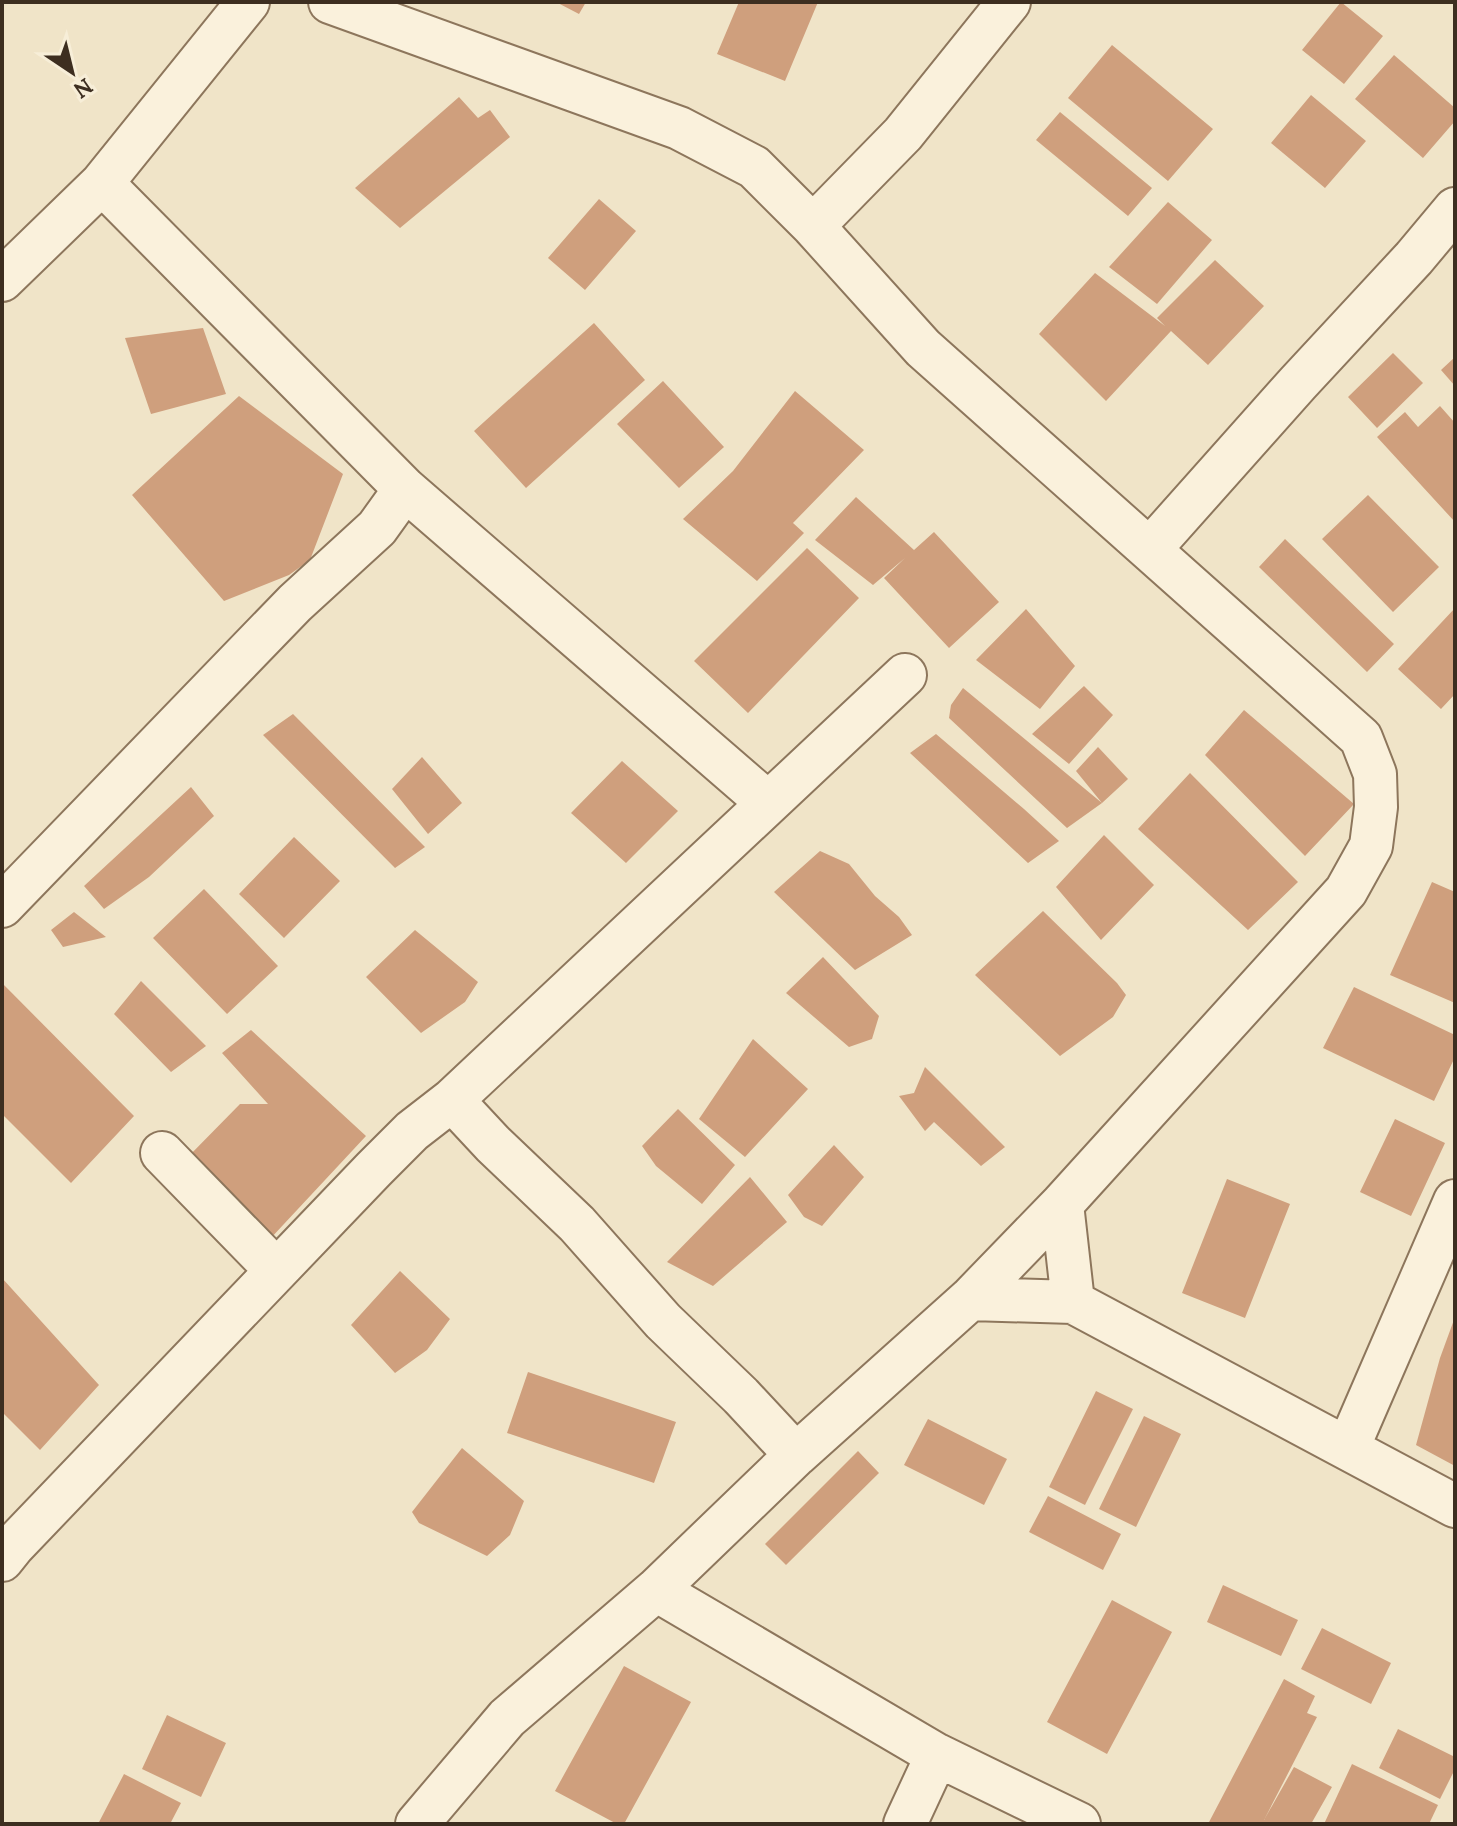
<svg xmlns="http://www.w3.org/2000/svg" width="1457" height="1826" font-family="Lora,serif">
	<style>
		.building { fill: #cf9f7d }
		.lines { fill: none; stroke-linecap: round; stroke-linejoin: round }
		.minor-casing { stroke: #8d765c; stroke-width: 46 }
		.minor { stroke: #faf1dc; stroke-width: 42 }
	</style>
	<rect width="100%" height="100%" fill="#f0e4c8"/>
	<path class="building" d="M556,2H586L579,14Z
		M739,2H818L785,81L717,54Z
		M1341,2L1383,36L1344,84L1302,50Z
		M1112,45L1213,129L1168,181L1068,98Z
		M1394,55L1455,108V121L1423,158L1355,99Z
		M1311,95L1366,141L1325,188L1271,143Z
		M459,97L478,118L490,110L510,137L400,228L355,188Z
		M1060,112L1152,188L1128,216L1036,140Z
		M599,199L636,231L585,290L548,258Z
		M1168,202L1212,240L1157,304L1109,267Z
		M1215,260L1264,306L1208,365L1171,331L1106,401L1039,334L1095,273L1165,326L1157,318Z
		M594,323L645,380L526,488L474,431Z
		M203,328L226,394L151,414L125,338Z
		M1393,353L1423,383L1377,428L1348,397Z
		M1455,357V386L1441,370Z
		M663,381L724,447L679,488L617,424Z
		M795,391L864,450L793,523L804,533L757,581L683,519L733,471Z
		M239,396L343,474L310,560L289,575L224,601L132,495Z
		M1440,406L1455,423V522L1377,437L1405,412L1418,427Z
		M1368,495L1439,567L1393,612L1322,539Z
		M856,497L914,550L934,532L999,602L949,648L884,578L905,558L873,585L815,540Z
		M1285,539L1394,644L1367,672L1259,567Z
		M807,548L859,598L748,713L694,661Z
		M1455,608V694L1441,709L1398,669Z
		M1026,609L1075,666L1040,709L976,660Z
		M1084,686L1113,715L1069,764L1032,734Z
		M963,688L1102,803L1076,771L1098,747L1128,779L1102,803L1067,828L949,718L951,705Z
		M1244,710L1354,804L1305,856L1205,755Z
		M293,714L425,847L395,868L263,735Z
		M936,734L1024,809L1059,841L1028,863L910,753Z
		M422,757L462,803L428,834L392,789Z
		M622,761L678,811L626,863L571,813Z
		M1190,773L1298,882L1248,930L1138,829Z
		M191,787L214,816L149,877L104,909L84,886Z
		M1104,835L1154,885L1101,940L1056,887Z
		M294,837L340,881L284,938L239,894Z
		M820,851L849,864L875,896L899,917L912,935L855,970L774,892Z
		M1432,882L1455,892V1003L1390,975Z
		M204,889L278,966L227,1014L153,938Z
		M1043,911L1117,983L1126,995L1113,1017L1060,1056L975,975Z
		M74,912L106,937L63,947L51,930Z
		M415,930L478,982L465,1002L421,1033L366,977Z
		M823,957L879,1016L872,1039L849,1047L786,993Z
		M141,981L206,1046L171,1072L114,1014Z
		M2,983L134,1116L71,1183L2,1114Z
		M1354,987L1455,1035V1057L1434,1101L1323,1048Z
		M251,1030L366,1136L270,1239L185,1160L240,1104H268L222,1053Z
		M753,1039L808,1089L745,1157L699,1119Z
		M925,1067L1005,1147L981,1166L934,1122L925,1131L899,1096L914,1093Z
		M678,1109L735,1165L702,1204L656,1166L642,1146Z
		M1395,1119L1445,1143L1411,1216L1360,1192Z
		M834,1145L864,1177L822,1226L804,1217L788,1195Z
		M750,1177L787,1222L713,1286L667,1262Z
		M1227,1179L1290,1204L1245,1318L1182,1293Z
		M400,1271L450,1319L427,1350L395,1373L351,1325Z
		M2,1278L99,1385L40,1450L2,1412Z
		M1455,1317V1466L1416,1445L1440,1358Z
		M528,1372L676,1422L654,1483L507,1433Z
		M1096,1391L1133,1409L1085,1505L1049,1487Z
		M1144,1416L1181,1434L1136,1527L1099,1509Z
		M928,1419L1007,1459L984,1505L904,1465Z
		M462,1448L524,1501L510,1535L487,1556L419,1523L412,1512Z
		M858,1451L879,1473L786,1565L765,1544Z
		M1048,1496L1121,1534L1103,1570L1029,1532Z
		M1223,1585L1298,1620L1281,1656L1207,1622Z
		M1112,1600L1172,1632L1107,1754L1047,1722Z
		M1322,1628L1391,1663L1371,1704L1301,1669Z
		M624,1666L691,1702L624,1824H617L555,1791Z
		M1284,1679L1315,1696L1307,1713L1317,1717L1264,1820L1294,1767L1332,1787L1311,1824H1208Z
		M167,1715L226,1743L201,1797L142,1769Z
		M1398,1729L1455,1757V1769L1440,1799L1379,1768Z
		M1352,1764L1438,1805L1429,1824H1324Z
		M124,1774L181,1803L170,1824H98Z"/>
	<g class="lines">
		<defs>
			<path id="minor" d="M330,2L679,128L754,167L813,226L923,348L1361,738L1375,774L1376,807L1371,846L1346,891L1062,1204L970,1299L796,1455L656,1590L507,1718L417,1824
				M102,183L405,489L768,803
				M813,226L903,134L1009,2
				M2,280L102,183L248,2
				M1151,548L1298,383L1414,258L1455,209
				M2,906L295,603L377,528L405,489
				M452,1100L493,1144L577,1224L663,1321L741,1396L796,1455
				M162,1153L276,1270
				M1062,1204L1073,1302
				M970,1299L1073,1302L1455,1506
				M1348,1448L1455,1201
				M2,1560L14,1545L374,1169L412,1131L452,1100L905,675
				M656,1590L937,1755L1079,1824
				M905,1824L937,1755"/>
		</defs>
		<use href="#minor" class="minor-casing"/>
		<use href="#minor" class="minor"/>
	</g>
	<rect width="1457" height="1826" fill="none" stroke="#3d2e20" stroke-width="8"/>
	<g transform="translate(72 72) rotate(145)" stroke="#f7eed8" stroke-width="6" paint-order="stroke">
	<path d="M0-6L14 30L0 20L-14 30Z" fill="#3d2e20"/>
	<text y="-12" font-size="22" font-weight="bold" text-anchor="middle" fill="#3d2e20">N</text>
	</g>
</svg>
